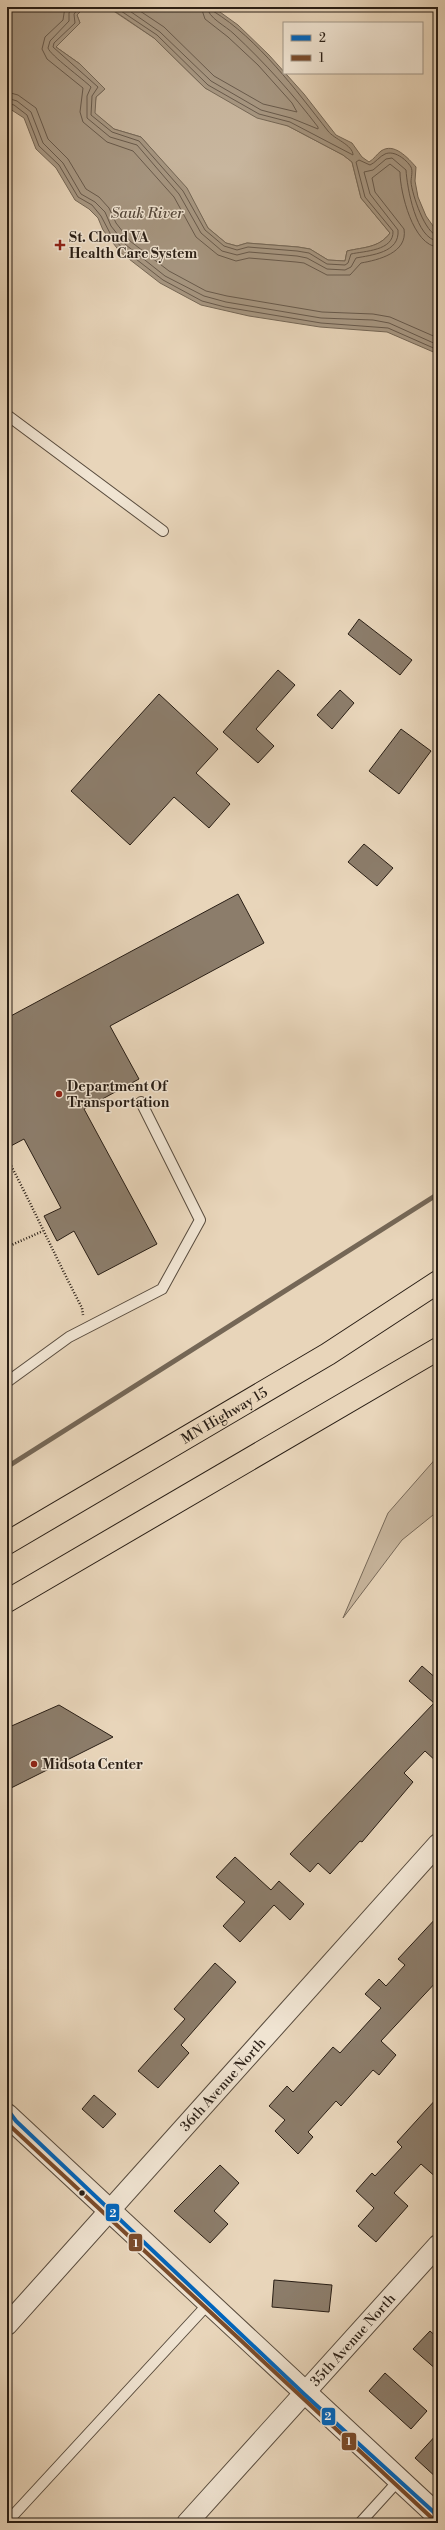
<svg xmlns="http://www.w3.org/2000/svg" width="445" height="2530" font-family="'Libre Bodoni',serif">
	<style>
		.green { fill: #c8b69e; stroke: #786a5a }
		.water { fill: #a79782; stroke: #756756; fill-rule: evenodd }
		.lines { fill: none; stroke-linecap: round; stroke-linejoin: round }
		.shore { stroke: #685a4c; stroke-width: 1 }
		.stream { stroke: #756756; stroke-width: 5 }
		.building { fill: #8c7d6b; stroke: #291e15 }
		.service-casing { stroke: #594c3e; stroke-width: 12 }
		.minor-casing { stroke: #594c3e; stroke-width: 22 }
		.tertiary-casing { stroke: #594c3e; stroke-width: 24 }
		.trunk-casing { stroke: #291e15; stroke-width: 24 }
		.path { stroke: #291e15; stroke-width: 2.5; stroke-dasharray: 1 2; stroke-linecap: butt }
		.service { stroke: #f0e4d2; stroke-width: 10 }
		.minor { stroke: #f0e4d2; stroke-width: 20 }
		.tertiary { stroke: #f0e4d2; stroke-width: 22 }
		.trunk { stroke: #e8d5ba; stroke-width: 22 }
		.bus-1-casing { stroke: #f0e4d2; stroke-width: 7 }
		.bus-2-casing { stroke: #f0e4d2; stroke-width: 7 }
		.bus-1 { stroke: #0065bd; stroke-width: 4 }
		.bus-2 { stroke: #7a4b2a; stroke-width: 4 }
		.poi-dot { fill: #8f2418; stroke: #f0e4d2; stroke-width: 1.5 }
		.bus-dot { fill: #291e15; stroke: #f0e4d2; stroke-width: 1.5 }
		.labels { text-anchor: middle; stroke-width: 3; stroke-linejoin: round; paint-order: stroke }
		.poi-label { font-size: 14px; font-weight: bold; fill: #291e15; stroke: #f0e4d2; text-anchor: start }
		.street-label { font-size: 14px; fill: #291e15; stroke: #f0e4d2 }
		.water-label { font-size: 15px; font-style: italic; fill: #55483b; stroke: #f0e4d2 }
		.line-badge { stroke: #f0e4d2; stroke-width: 1.5 }
		.badge-label { font-size: 11px; text-anchor: middle; font-weight: bold; fill: #fff }
	</style>
	<rect width="100%" height="100%" fill="#e8d5ba"/>
	<filter id="stains"><feTurbulence type="fractalNoise" baseFrequency=".005" numOctaves="4"/><feColorMatrix values="0 0 0 0 .2 0 0 0 0 .09 0 0 0 0 .02 0 0 0 .5 -.17"/></filter>
	<radialGradient id="worn" r=".72"><stop offset=".6" stop-color="#630" stop-opacity="0"/><stop offset="1" stop-color="#630" stop-opacity=".3"/></radialGradient>
	<path class="green" d="M84,8L112,10L154,38L205,88L288,126L343,155L352,162L361,198L390,233C379,248 364,247 347,251L345,261L328,260L310,249L298,247L247,243L237,246L226,243L208,228L186,188L141,137L114,129L94,113L96,97L105,89L80,64L56,47L80,23L77,15Z
		M438,1456V1511L402,1540L343,1618L388,1513Z"/>
	<path class="water" d="M7,7H213L238,25L269,55L304,94L336,135L352,143L362,157L369,162C374,159 377,154 381,151C394,142 408,158 416,167L415,181L418,197L426,216L438,233V354L387,332L320,327L249,316L201,305L160,283L120,252L103,230L98,218L89,209L75,200L56,168L36,149L24,118L7,107ZM84,8L113,10L154,38L205,88L257,118L288,126L343,155L352,162L361,198L390,233C379,248 364,247 347,251L345,261L328,260L310,249L298,247L247,243L237,246L226,243L208,228L187,188L141,137L114,129L95,113L96,97L105,89L80,64L56,47L80,23L77,15Z"/>
	<g class="lines">
		<path class="shore" d="M65,7L63,20L45,37L42,49L47,59L83,88L80,112L83,122L107,142L133,151L174,197L196,237L218,255L236,261L249,258L296,262L304,263L327,275H350L361,263C378,260 408,253 404,229L375,192L372,178L390,164L400,172C400,192 413,246 438,247
			M72,7L69,13V21L50,41L48,48C50,55 83,79 91,87L87,96V118L110,137L137,145L179,194L201,233L222,251L237,255L249,252L297,256L307,258L327,269L345,270L351,267L356,258C371,255 400,253 398,230L370,194L364,172L373,170L386,159L392,158L406,170C407,187 416,240 438,241
			M80,7L74,14L75,23L54,43L53,47L98,87L92,96L91,115L112,132L139,141L183,191L205,230L224,246L237,250L248,247L297,251L309,253L327,264L345,265L348,263L351,254C364,251 394,251 393,231L365,197L356,162L359,160L370,165C375,163 380,156 385,154C394,150 406,159 411,167C413,171 411,178 411,182C412,194 425,234 438,236
			M115,7L157,35L208,85L259,114L290,122L353,155C353,145 334,139 328,131C296,90 258,39 213,11L212,7
			M124,7L160,32L211,81L261,110L291,118L318,129V127C292,93 265,63 234,34C226,26 208,18 207,7
			M134,7L164,27L214,76L263,104L297,112L292,103L258,65L228,37L205,19L201,7
			M7,92L18,95L36,108L48,139L68,159L86,189L99,197L109,208L116,223L130,241L169,271L206,291L227,296L322,312L373,314L390,317L438,338
			M7,98L17,101L31,112L43,143L63,163L81,194L95,202L105,212L111,226L126,245L165,276L204,296L226,302L321,318L373,320L389,323L438,345
			M7,103L14,105L27,115L39,146L59,165L78,197L92,205L101,216L111,235L123,249L163,280L202,301L225,307L321,323L388,328L438,350"/>
		<path class="stream" d="M7,1467L438,1194"/>
	</g>
	<path class="building" d="M359,619L412,660L400,675L348,634Z
		M278,670L295,685L256,729L274,746L258,763L223,732Z
		M340,690L354,703L332,729L317,715Z
		M159,694L218,749L196,773L230,804L209,828L174,797L130,845L71,791Z
		M401,729L431,751L399,794L369,771Z
		M364,844L393,868L377,886L348,862Z
		M238,894L264,943L110,1026L139,1079L84,1109L157,1244L98,1275L74,1231L57,1241L44,1216L61,1208L24,1139L7,1148V1018Z
		M422,1666L438,1680V1763L425,1751L404,1773L413,1782L362,1842L360,1841L330,1874L318,1863L310,1872L290,1854L434,1703L409,1681Z
		M59,1705L113,1737L7,1790V1728Z
		M235,1857L271,1890L279,1881L304,1904L290,1920L274,1905L240,1942L223,1926L245,1902L216,1877Z
		M438,1916V1980L381,2041L396,2055L379,2075L373,2070L341,2106L336,2101L308,2132L313,2137L298,2154L275,2131L285,2120L269,2106L287,2086L293,2092L333,2047L340,2053L381,2008L365,1994L379,1979L386,1986L405,1965L398,1959Z
		M215,1963L236,1982L181,2045L189,2053L158,2088L138,2071L185,2019L174,2009Z
		M94,2095L116,2114L103,2128L82,2109Z
		M438,2097V2179L421,2164L394,2193L408,2206L376,2242L358,2226L374,2208L356,2191L372,2173L375,2176L402,2147L397,2142Z
		M220,2165L239,2183L214,2211L228,2224L210,2243L174,2211Z
		M274,2280L332,2285L329,2312L272,2307Z
		M430,2331L438,2338V2371L413,2349Z
		M385,2373L427,2411L411,2429L369,2391Z
		M438,2433V2479L415,2458Z"/>
	<g class="lines">
		<defs>
			<path id="service" d="M7,415L163,531
				M7,1382L69,1337L162,1289L200,1220L141,1102
				M7,2522L209,2303
				M360,2523L399,2480"/>
			<g id="minor">
				<path id="s1" d="M7,2325L438,1844"/>
				<path id="s2" d="M187,2523L438,2245"/>
			</g>
			<path id="tertiary" d="M7,2115L438,2516"/>
			<g id="trunk">
				<path id="s3" d="M7,1543L328,1354L438,1282"/>
				<path d="M7,1601L438,1349"/>
			</g>
		</defs>
		<use href="#service" class="service-casing"/>
		<use href="#minor" class="minor-casing"/>
		<use href="#tertiary" class="tertiary-casing"/>
		<use href="#trunk" class="trunk-casing"/>
		<path class="path" d="M7,1158C33,1207 56,1258 82,1308L83,1315
			M7,1247L43,1231"/>
		<use href="#service" class="service"/>
		<use href="#minor" class="minor"/>
		<use href="#tertiary" class="tertiary"/>
		<use href="#trunk" class="trunk"/>
		<defs>
			<path id="bus-1" d="M7,2109L16,2121L304,2394L438,2516"/>
			<path id="bus-2" d="M7,2123L434,2520"/>
		</defs>
		<use href="#bus-1" class="bus-1-casing"/>
		<use href="#bus-2" class="bus-2-casing"/>
		<use href="#bus-1" class="bus-1"/>
		<use href="#bus-2" class="bus-2"/>
	</g>
	<g class="poi-dot">
		<path d="M58 239h4v4h4v4h-4v4h-4v-4h-4v-4h4z"/>
		<circle cx="59" cy="1094" r="4"/>
		<circle cx="34" cy="1764" r="4"/>
	</g>
	<circle class="bus-dot" cx="82" cy="2193" r="3.5"/>
	<g class="labels">
		<g class="poi-label">
			<text x="69" y="242">St. Cloud VA<tspan x="69" dy="16">Health Care System</tspan></text>
			<text x="67" y="1091">Department Of<tspan x="67" dy="16">Transportation</tspan></text>
			<text x="42" y="1769">Midsota Center</text>
		</g>
		<g class="street-label">
			<text dy="5" stroke="none"><textPath href="#s3" startOffset="252">MN Highway 15</textPath></text>
			<text dy="5" stroke="none"><textPath href="#s1" startOffset="323">36th Avenue North</textPath></text>
			<text dy="5" stroke="none"><textPath href="#s2" startOffset="247">35th Avenue North</textPath></text>
		</g>
		<g class="water-label">
			<text x="147" y="218">Sauk River</text>
		</g>
	</g>
	<g class="line-badge">
		<rect x="105" y="2203" width="15" height="19" rx="4" fill="#0065bd"/>
		<rect x="128" y="2233" width="15" height="19" rx="4" fill="#7a4b2a"/>
		<rect x="321" y="2407" width="15" height="19" rx="4" fill="#0065bd"/>
		<rect x="341" y="2432" width="16" height="19" rx="4" fill="#7a4b2a"/>
	</g>
	<g class="badge-label">
		<text x="113" y="2217">2</text>
		<text x="136" y="2247">1</text>
		<text x="328" y="2420">2</text>
		<text x="349" y="2445">1</text>
	</g>
	<rect width="445" height="2530" fill="none" stroke="#e8d5ba" stroke-width="24"/>
	<rect x="8" y="8" width="429" height="2514" fill="none" stroke="#291e15" stroke-width="2"/>
	<rect x="12" y="12" width="421" height="2506" fill="none" stroke="#291e15"/>
	<rect x="283" y="22" width="140" height="52" fill="#f0e4d2" stroke="#a09586"/>
	<rect x="291" y="35" width="20" height="6" fill="#0065bd" stroke="#a09586"/>
	<text x="319" y="42" font-size="12" fill="#291e15">2</text>
	<rect x="291" y="55" width="20" height="6" fill="#7a4b2a" stroke="#a09586"/>
	<text x="319" y="62" font-size="12" fill="#291e15">1</text>
	<rect width="100%" height="100%" filter="url(#stains)"/>
	<rect width="100%" height="100%" fill="url(#worn)"/>
</svg>
